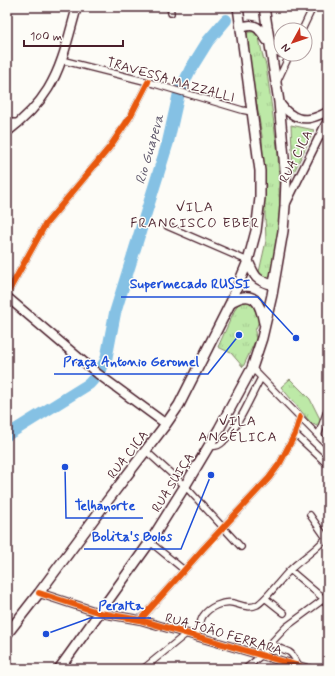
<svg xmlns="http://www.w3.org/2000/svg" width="335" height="676" font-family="Mynerve,sans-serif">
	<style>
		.grass { fill: url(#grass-tufts); stroke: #848469 }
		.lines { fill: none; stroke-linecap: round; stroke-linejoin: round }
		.river { stroke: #85c1e4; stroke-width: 12 }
		.minor-casing { stroke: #4a1f2b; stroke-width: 8 }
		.tertiary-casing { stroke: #4a1f2b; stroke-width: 10 }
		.secondary-casing { stroke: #4a1f2b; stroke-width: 11 }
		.primary-casing { stroke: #4a1f2b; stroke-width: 12 }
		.minor { stroke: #fdfcf7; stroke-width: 5.5 }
		.tertiary { stroke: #fdfcf7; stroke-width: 7 }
		.secondary { stroke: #fdfcf7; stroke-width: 8 }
		.primary { stroke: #fdfcf7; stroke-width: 9 }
		.cycleway-casing { stroke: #fdfcf7; stroke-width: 8 }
		.cycleway { stroke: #e8590c; stroke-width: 6 }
		.labels { text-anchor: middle; stroke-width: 3; stroke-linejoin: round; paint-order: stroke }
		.street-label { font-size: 13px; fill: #4a1f2b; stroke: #fdfcf7 }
		.water-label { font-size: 14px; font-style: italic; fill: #5f586c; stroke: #fdfcf7 }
		.neighbourhood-label { font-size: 14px; letter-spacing: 1px; fill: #4a1f2b; stroke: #fdfcf7 }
		.leader { fill: none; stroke: #1d4ed8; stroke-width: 1.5 }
		.callout-dot { fill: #1d4ed8; stroke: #fdfcf7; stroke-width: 1.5 }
		.callout-label { font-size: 14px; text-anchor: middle; font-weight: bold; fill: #1d4ed8; stroke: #fdfcf7; stroke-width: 3; stroke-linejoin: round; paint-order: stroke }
	</style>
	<defs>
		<pattern id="grass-tufts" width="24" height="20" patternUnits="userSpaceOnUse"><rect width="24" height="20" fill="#bde9a7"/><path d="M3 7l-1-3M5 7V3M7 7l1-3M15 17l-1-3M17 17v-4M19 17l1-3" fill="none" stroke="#a4c790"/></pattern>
	</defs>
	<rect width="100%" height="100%" fill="#fdfcf7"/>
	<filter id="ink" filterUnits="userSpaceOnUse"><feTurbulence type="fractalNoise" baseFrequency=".025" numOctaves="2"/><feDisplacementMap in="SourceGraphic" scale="8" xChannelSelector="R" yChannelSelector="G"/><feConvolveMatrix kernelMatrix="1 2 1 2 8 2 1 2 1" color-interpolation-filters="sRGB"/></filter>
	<g filter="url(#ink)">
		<path class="grass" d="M248,32H254L259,38L263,57L266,65L278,154L280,217L272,273L267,278L262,277L259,272L266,241L262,136L246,40Z
			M291,125L314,130L293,174Z
			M246,300L253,305L259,321L255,331L256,339L243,367L231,353L218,347L236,307L240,303Z
			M290,379L310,399L322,423L320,426H317L311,423L281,387Z"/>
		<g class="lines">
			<path class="river" d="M7,435L89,384L98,374L106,360L115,313L168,142L179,93L190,70L208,41L226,20"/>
			<defs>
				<path id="minor" d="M170,7L171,13
					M302,30L313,7
					M272,48L276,53L281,54
					M61,60L148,82L242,110L252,112
					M277,82L290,54
					M167,226L248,261
					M7,294L45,225L109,148L130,117L148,82
					M252,368L328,446
					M295,434L328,465
					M318,436L328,408
					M209,446C214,447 219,446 223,442C237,430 252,394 261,378
					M146,451L185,486L241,547
					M150,542L184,570
					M290,570L324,599
					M265,598L284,613
					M140,620L203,549L269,478L280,463L295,434L300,417
					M196,636C198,630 200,621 203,616C209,607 223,601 233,603C241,605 249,609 257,605C267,599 280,580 289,571C301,559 315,551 326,538L310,515
					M64,663L71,669
					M299,666C296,661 294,655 289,652C283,649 277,649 272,642L286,627L328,596
					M143,669L186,634
					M245,669L262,655L272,642"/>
				<path id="tertiary" d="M279,102C283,106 286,112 291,114C303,123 316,118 328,111
					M7,123H18
					M286,204L328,119
					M39,593L100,613L140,620L309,669"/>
				<path id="secondary" d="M7,132C23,120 37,107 48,89C63,65 69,34 77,7
					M7,297L98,374L166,424"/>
				<path id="primary" d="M241,28C255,21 260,29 267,40
					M248,261C255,278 256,280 273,285
					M231,302C253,289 260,301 264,323
					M7,634L39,593L102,508L166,424L179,405L231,302L248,261L256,231L260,198V171L238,7
					M59,669L150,542L185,486L219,429L252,368L262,338L272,295L283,231L285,206L286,180L279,102L264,7"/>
			</defs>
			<use href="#minor" class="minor-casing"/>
			<use href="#tertiary" class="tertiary-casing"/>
			<use href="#secondary" class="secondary-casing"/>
			<use href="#primary" class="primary-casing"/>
			<use href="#minor" class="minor"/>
			<use href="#tertiary" class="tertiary"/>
			<use href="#secondary" class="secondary"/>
			<use href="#primary" class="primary"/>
			<defs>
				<path id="cycleway" d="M7,294L45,225L109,148L130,117L148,82
					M39,593L100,613L140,620L309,669
					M140,620L203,549L269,478L280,463L295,434L300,417"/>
			</defs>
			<use href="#cycleway" class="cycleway-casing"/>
			<use href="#cycleway" class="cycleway"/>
		</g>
	</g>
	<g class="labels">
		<g class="street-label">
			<text transform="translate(171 79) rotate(16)" y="5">TRAVESSA MAZZALLI</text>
			<text transform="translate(295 156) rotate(-63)" y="5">RUA CICA</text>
			<text transform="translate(127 454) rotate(-52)" y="5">RUA CICA</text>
			<text transform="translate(172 482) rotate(-58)" y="5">RUA SUIÇA</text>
			<text transform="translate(224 633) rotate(16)" y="5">RUA JOÃO FERRARA</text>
		</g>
		<g class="water-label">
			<text transform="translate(149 149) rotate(-74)" y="5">Rio Guapeva</text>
		</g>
		<g class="neighbourhood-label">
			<text x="195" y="211">VILA<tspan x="195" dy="16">FRANCISCO EBER</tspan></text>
			<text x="238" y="425">VILA<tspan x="238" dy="16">ANGÉLICA</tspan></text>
		</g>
	</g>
	<path class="leader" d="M296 338L258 297H121M239 335L208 374H54M65 467L66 518H143M211 475L181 549H84M46 634L90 618H151"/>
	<g class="callout-dot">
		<circle cx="296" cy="338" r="4"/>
		<circle cx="239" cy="335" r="4"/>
		<circle cx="65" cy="467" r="4"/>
		<circle cx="211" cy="475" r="4"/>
		<circle cx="46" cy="634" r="4"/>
	</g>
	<g class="callout-label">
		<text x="190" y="288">Supermecado RUSSI</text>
		<text x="131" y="366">Praça Antonio Geromel</text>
		<text x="105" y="510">Telhanorte</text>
		<text x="132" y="541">Bolita's Bolos</text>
		<text x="121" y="610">Peralta</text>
	</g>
	<rect width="335" height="676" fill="none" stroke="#fdfcf7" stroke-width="24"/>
	<rect x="12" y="12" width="311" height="652" fill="none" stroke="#4a1f2b" stroke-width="1.5" filter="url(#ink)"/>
	<g transform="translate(293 42) rotate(230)"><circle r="19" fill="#fdfcf7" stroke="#b5a4a5"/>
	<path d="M0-3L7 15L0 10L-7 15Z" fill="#c8321e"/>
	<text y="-6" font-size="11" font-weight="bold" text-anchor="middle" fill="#4a1f2b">N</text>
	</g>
	<path d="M24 40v6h99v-6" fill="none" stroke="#4a1f2b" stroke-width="2"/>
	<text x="30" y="40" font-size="12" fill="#4a1f2b" stroke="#fdfcf7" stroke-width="3" paint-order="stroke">100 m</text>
</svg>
